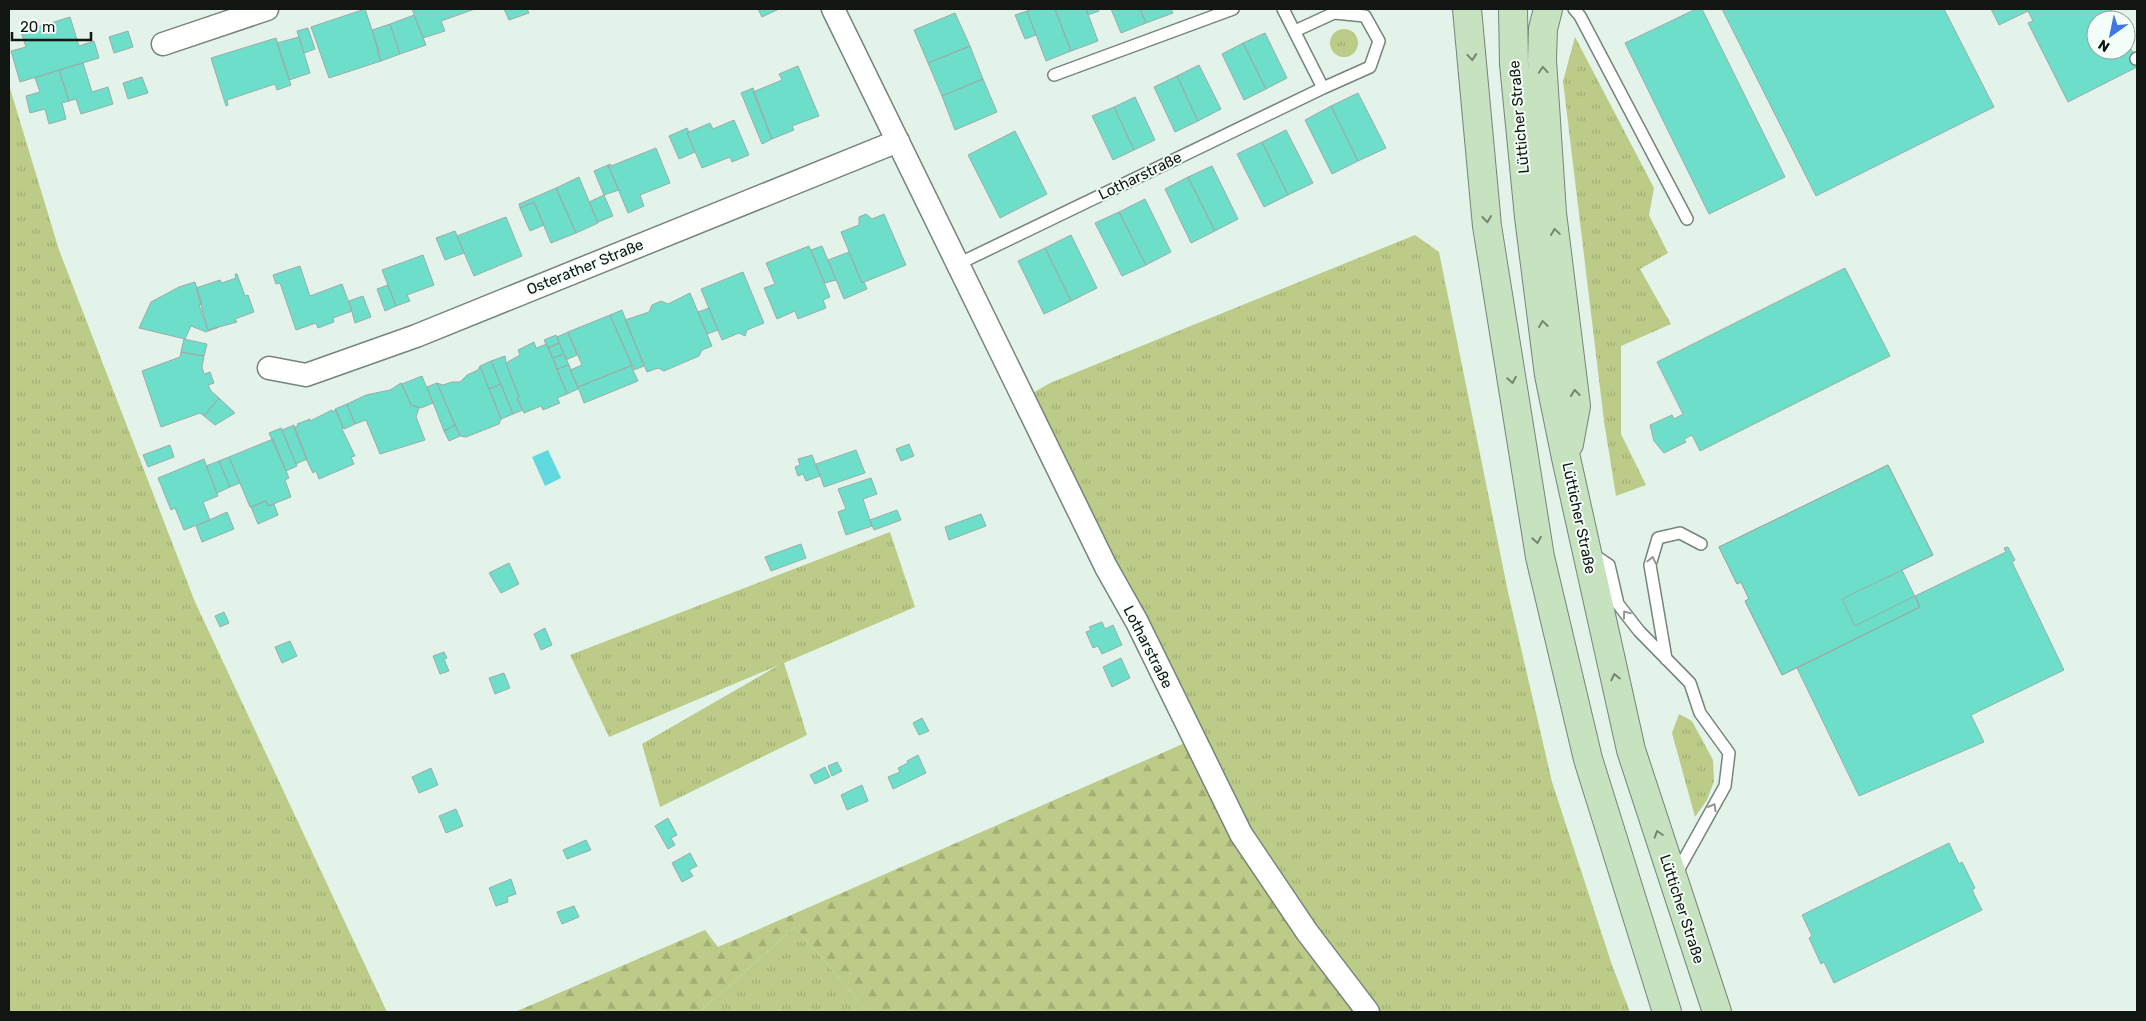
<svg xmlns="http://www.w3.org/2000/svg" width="2146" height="1021" font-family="Rubik,sans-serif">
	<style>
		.grass { fill: url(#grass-tufts) }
		.forest { fill: url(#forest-firs) }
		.water { fill: #5fd8e0 }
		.building { fill: #6cdeca; stroke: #9bada9 }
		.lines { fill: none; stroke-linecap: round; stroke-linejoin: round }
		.service-casing { stroke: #76847c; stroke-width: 14 }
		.minor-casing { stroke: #76847c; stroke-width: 25 }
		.secondary-casing { stroke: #76847c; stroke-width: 30 }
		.service { stroke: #fff; stroke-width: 11 }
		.minor { stroke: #fff; stroke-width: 22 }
		.secondary { stroke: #c7e2be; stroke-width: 28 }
		.oneway { stroke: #758671 }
		.oneway2 { stroke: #949695 }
		.labels { text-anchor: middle; stroke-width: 4; stroke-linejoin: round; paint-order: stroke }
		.street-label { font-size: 15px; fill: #111613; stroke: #f3fff8 }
	</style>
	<defs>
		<pattern id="grass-tufts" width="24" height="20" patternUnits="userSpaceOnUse" patternTransform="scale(1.25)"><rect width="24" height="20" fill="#bccb88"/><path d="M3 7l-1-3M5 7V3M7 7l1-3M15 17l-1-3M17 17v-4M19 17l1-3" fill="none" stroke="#a1ae74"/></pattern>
		<pattern id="forest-firs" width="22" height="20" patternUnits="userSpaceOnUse" patternTransform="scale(1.25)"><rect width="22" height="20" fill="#bccb88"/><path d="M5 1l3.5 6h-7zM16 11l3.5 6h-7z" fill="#a1ae74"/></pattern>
	</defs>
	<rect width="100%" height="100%" fill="#e3f3e9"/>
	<path class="grass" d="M1330 43a14 14 0 1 1 28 0a14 14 0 1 1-28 0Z
		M1575,37L1654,188L1649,215L1668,253L1640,269L1671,324L1621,346V434L1646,485L1616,496L1604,421L1563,81Z
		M9,85L59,250L195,602L387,1012H9Z
		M1415,235L1439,252L1508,592L1552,782L1612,965L1630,1012H1374L1233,804L1026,397L1050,383Z
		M890,532L915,607L784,663L807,735L660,807L642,744L779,665L609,737L570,655Z
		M1679,714L1692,721L1713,760L1714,781L1707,800L1695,817L1672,733Z
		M795,927L868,1012H702L701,1011Z"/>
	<path class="forest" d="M1185,743L1359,1012H868L795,927L701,1011L702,1012H515L705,930L718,947Z"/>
	<path class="water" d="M548,450L561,478L545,486L532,457Z"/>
	<path class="building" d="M365,9L379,51H377L381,61L329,78L311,27Z
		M412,9H475L441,21L445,31L423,38Z
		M504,9H527L529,13L509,20Z
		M758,9H779L762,17Z
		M1032,9H1055L1071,51L1046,61L1027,11Z
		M1055,9H1086L1098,41L1071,51Z
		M1086,9H1098L1099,11L1088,15Z
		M1111,9H1140L1146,23L1121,33Z
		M1140,9H1171L1173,13L1146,23Z
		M1696,9H1702L1785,177L1709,214L1625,43Z
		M1722,9H1944L1994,107L1816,196Z
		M1991,9H2111L2116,20H2096V50H2126V39L2137,61V67L2068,102L2028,23L2033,21L2028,11L1999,25Z
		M1027,11L1036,35L1025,39L1015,15Z
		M955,13L970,46L928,63L914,30Z
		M414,15L426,45L400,54L390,24Z
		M70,17L79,46L94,41L99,58L20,82L11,51L26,47L21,32Z
		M390,24L400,54L381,61L372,30Z
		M308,28L315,49L304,53L297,31Z
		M128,31L133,47L114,53L109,37Z
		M1265,33L1287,78L1266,89L1243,43Z
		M299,37L310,73L289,80L277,43Z
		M276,38L291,85L277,90L275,84L227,100L228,105L226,106L211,58Z
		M1243,43L1266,89L1244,100L1222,54Z
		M970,46L983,79L942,96L928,63Z
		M83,63L92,92L108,87L113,104L81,114L76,99L69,101L59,70Z
		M1199,65L1221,109L1198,121L1177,76Z
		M798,66L819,116L792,126L794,130L772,139L753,92L782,80L779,74Z
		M59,70L69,101L62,103L66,119L49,124L45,109L30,113L26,96L40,92L35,78Z
		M1177,76L1198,121L1175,132L1154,87Z
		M142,77L148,93L128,99L123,83Z
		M983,79L997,112L955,130L942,96Z
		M753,88L772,139L762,144L741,93Z
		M1358,93L1386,148L1358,161L1331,106Z
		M1135,97L1155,140L1134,150L1114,107Z
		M1331,106L1358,161L1332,174L1305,120Z
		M1114,107L1134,150L1113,160L1092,116Z
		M734,120L749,155L732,162L730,157L702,168L687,133L710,123L713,129Z
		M687,128L689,132L687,133L695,152L679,159L669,136Z
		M1286,130L1313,183L1288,195L1262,142Z
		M1015,131L1047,194L1000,218L968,155Z
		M1262,142L1288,195L1264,207L1237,154Z
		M656,148L670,183L640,195L644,206L628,213L608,165L610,164L611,166Z
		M608,165L619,190L604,195L594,171Z
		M1212,166L1238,219L1215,231L1188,177Z
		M579,177L598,223L576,233L556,188Z
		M1188,177L1215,231L1191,243L1165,189Z
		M556,188L576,233L551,243L534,202L520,208L519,204Z
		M604,195L613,216L598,222L589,202Z
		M1145,199L1171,252L1146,265L1119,212Z
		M534,202L544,225L530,231L520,208Z
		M1119,212L1146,265L1122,276L1095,223Z
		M866,214L872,219L884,214L906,265L862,283L841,232L859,225V217Z
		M506,217L522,256L474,276L457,236Z
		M455,231L464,253L445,260L436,238Z
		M1071,235L1097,288L1071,301L1045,248Z
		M809,246L830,297L823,300L826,308L798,319L795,311L777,319L764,288L775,284L766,263Z
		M822,246L836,280L825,283L811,250Z
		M1045,248L1071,301L1044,314L1018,261Z
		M849,252L862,283L864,282L867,289L844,299L828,260Z
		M423,255L434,285L407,295L410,301L396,306L382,270Z
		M300,266L310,296L342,284L352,311L333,318L334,322L318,328L316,323L296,330L280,283L276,284L273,275Z
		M1845,268L1890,356L1700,451L1692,435L1684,439L1686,442L1664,453L1654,441L1650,425L1672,415L1674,419L1683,414L1657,362Z
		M743,272L764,323L747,330L745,336L739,333L722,340L701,289Z
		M235,274H237L245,296L248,295L254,312L235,319L237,322L208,330L196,288L220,280L222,283L236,278Z
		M195,282L202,304L199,305L208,330L219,327L206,332L191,326L185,339L139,328L151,302L179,287Z
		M388,285L396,306L385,311L377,289Z
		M690,293L712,346L702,350L699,356L664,371L658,368L647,372L625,320L649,312L652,305L661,301L668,304Z
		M363,296L371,317L355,323L349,301Z
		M709,308L718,330L707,334L698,312Z
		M622,310L644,366L634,370L610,315Z
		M610,315L632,365L578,387L570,370L582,365L568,332Z
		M568,332L577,355L566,360L557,337Z
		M556,335L559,343L548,348L544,340Z
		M184,339L207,344L204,356L181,352Z
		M534,342L536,348L547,344L567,394L557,398L560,403L543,410L541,406L524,413L517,398L519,397L506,363L520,355L518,350Z
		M559,343L564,354L553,358L548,348Z
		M181,352L204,356L202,367L204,374L210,372L214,383L208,385L211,391L219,398L204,416L200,413L161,427L142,371L180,357Z
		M564,354L569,365L557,369L553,358Z
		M505,356L506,363L519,397L517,398L523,410L513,414L491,361Z
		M491,361L501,384L489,389L480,366Z
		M569,365L578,389L567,394L557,369Z
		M480,366L501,419L499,424L466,437L460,436L437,383L443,385L452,382H460L467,375L478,370Z
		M631,366L638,381L584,403L578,387Z
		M422,376L433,403L421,408L411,405L402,384Z
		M401,383L411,405L419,408L416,417L425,440L380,454L366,420L355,424L347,404L366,395L390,390Z
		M437,383L455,425L444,431L427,387Z
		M501,384L513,414L501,419L489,389Z
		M219,398L235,413L215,425L204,416Z
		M347,404L355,424L344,429L335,409Z
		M332,410V412L336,410L343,428L342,429L355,456L351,457L354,464L319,479L316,471L313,473L307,461L294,428L298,426L297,424L310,419V421Z
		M294,425L307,459L296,464L282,430Z
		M455,425L460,436L449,441L444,431Z
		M281,428L297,466L286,471L269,433Z
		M273,439L289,478L285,480L291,497L268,506L266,501L250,507L229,457Z
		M909,444L914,456L901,461L896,449Z
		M170,445L174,457L148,467L143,455Z
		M856,450L865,473L824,487L816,464Z
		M812,455L820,476L806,481L803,474L798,476L795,467L800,465L798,459Z
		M229,457L240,483L230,487L219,461Z
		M204,459L218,496L203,502L210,520L184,530L175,508L171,510L158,478Z
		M219,461L230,487L217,493L206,466Z
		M1888,465L1933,555L1902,570L1920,607L1782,675L1745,601L1749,599L1741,582L1737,584L1719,547Z
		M1888,465L1933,555L1842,599L1855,626L1915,596L1920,607L1782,675L1745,601L1749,599L1741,582L1737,584L1719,547Z
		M871,478L877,494L863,499L872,526L846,535L838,512L846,509L838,489Z
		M266,501L268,506L274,504L278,515L258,524L251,507Z
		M897,510L901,520L874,530L870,520Z
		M227,512L234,529L202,542L196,526Z
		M981,514L986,526L949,540L945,527Z
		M801,544L806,558L771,571L765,557Z
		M2008,547L2015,560L2012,562L2064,670L1971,715L1984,742L1859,796L1797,668L1920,607L1915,596L2006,552L2004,548Z
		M509,563L519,584L501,593L489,573Z
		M224,612L229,623L220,627L215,616Z
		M1102,622L1105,629L1113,625L1122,645L1102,654L1098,646L1093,648L1086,632L1091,630L1089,627Z
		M545,628L552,645L541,650L534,634Z
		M290,641L297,656L282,663L275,647Z
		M444,652L447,658L444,659L449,671L440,674L433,656Z
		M1121,658L1130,678L1112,687L1103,667Z
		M504,673L510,688L495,694L489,678Z
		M922,718L929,731L919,735L913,723Z
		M918,755L926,773L893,789L888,777L900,772L898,768L908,763L907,761Z
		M837,762L842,771L832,776L828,766Z
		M825,767L830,777L815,784L810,775Z
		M431,768L438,785L419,793L412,777Z
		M862,785L868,801L847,810L841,795Z
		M456,809L463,826L446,833L439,816Z
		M668,818L677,835L671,838L675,845L668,849L655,826Z
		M586,840L591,850L567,859L563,850Z
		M1949,843L1959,864L1962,862L1975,888L1972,890L1982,910L1834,983L1824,962L1821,964L1809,938L1812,936L1802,915Z
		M690,853L697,866L689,870L693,876L682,882L672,863Z
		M511,879L516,894L507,897L508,902L496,906L489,888Z
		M574,906L579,917L562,924L557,912Z"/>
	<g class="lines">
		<defs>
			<path id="service" d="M1574,9L1580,16L1687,219
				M1295,31L1334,13L1365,16L1379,41L1370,67L1323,88
				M2136,59L2137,58
				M1054,75L1233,9
				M958,264L1323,88L1283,9
				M1591,553L1609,565L1618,604L1639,631L1690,683L1700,713L1729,753L1725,786L1676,874
				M1666,659L1650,565L1658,538L1680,533L1701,544"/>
			<path id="minor" d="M833,9L1106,567L1137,622L1241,834L1307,932L1368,1012
				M163,44L267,9
				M269,368L306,375L416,336L898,141"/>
			<path id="secondary" d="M1467,9L1487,226L1540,557L1588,759L1667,1012
				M1513,9L1514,64L1529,217L1549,375L1566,458L1631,750L1717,1012
				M1548,9L1543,29L1542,60L1552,213L1576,406L1569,444"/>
		</defs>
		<use href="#service" class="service-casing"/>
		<use href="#minor" class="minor-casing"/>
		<use href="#secondary" class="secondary-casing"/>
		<use href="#service" class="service"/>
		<use href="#minor" class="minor"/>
		<use href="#secondary" class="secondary"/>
	</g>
	<defs><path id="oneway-chevron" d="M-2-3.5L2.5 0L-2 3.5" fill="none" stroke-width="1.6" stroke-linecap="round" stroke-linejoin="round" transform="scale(1.25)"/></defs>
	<g class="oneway">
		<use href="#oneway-chevron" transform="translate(1472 57) rotate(85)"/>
		<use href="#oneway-chevron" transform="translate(1543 70) rotate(-94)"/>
		<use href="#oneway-chevron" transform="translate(1487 219) rotate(84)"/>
		<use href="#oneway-chevron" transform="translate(1555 232) rotate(-98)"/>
		<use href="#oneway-chevron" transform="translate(1543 324) rotate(-97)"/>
		<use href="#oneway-chevron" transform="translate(1512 380) rotate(81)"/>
		<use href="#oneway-chevron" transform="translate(1575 393) rotate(-96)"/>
		<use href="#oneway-chevron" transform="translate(1537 540) rotate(81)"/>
		<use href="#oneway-chevron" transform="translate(1615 677) rotate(-103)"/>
		<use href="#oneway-chevron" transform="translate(1658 834) rotate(-108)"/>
	</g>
	<g class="oneway2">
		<use href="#oneway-chevron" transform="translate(1652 560) rotate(-77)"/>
		<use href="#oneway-chevron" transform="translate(1626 614) rotate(-127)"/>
		<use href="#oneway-chevron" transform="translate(1713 807) rotate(-60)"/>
	</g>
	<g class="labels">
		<g class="street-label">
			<text transform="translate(1519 117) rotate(-95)" y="5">Lütticher Straße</text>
			<text transform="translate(1140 176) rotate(-26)" y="5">Lotharstraße</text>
			<text transform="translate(585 267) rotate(-22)" y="5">Osterather Straße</text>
			<text transform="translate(1579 518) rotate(78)" y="5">Lütticher Straße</text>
			<text transform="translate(1148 647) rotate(63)" y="5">Lotharstraße</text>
			<text transform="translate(1682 909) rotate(72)" y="5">Lütticher Straße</text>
		</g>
	</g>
	<rect width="2146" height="1021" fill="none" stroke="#111613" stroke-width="20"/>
	<g transform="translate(2111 35) rotate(213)"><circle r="24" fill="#f3fff8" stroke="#99a29c"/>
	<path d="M0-4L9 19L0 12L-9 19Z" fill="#3f76e6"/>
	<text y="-8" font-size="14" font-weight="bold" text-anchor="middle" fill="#111613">N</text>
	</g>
	<path d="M12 32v8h79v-8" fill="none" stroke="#111613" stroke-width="2.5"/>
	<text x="20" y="32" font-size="15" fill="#111613" stroke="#f3fff8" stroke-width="4" paint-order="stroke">20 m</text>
</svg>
